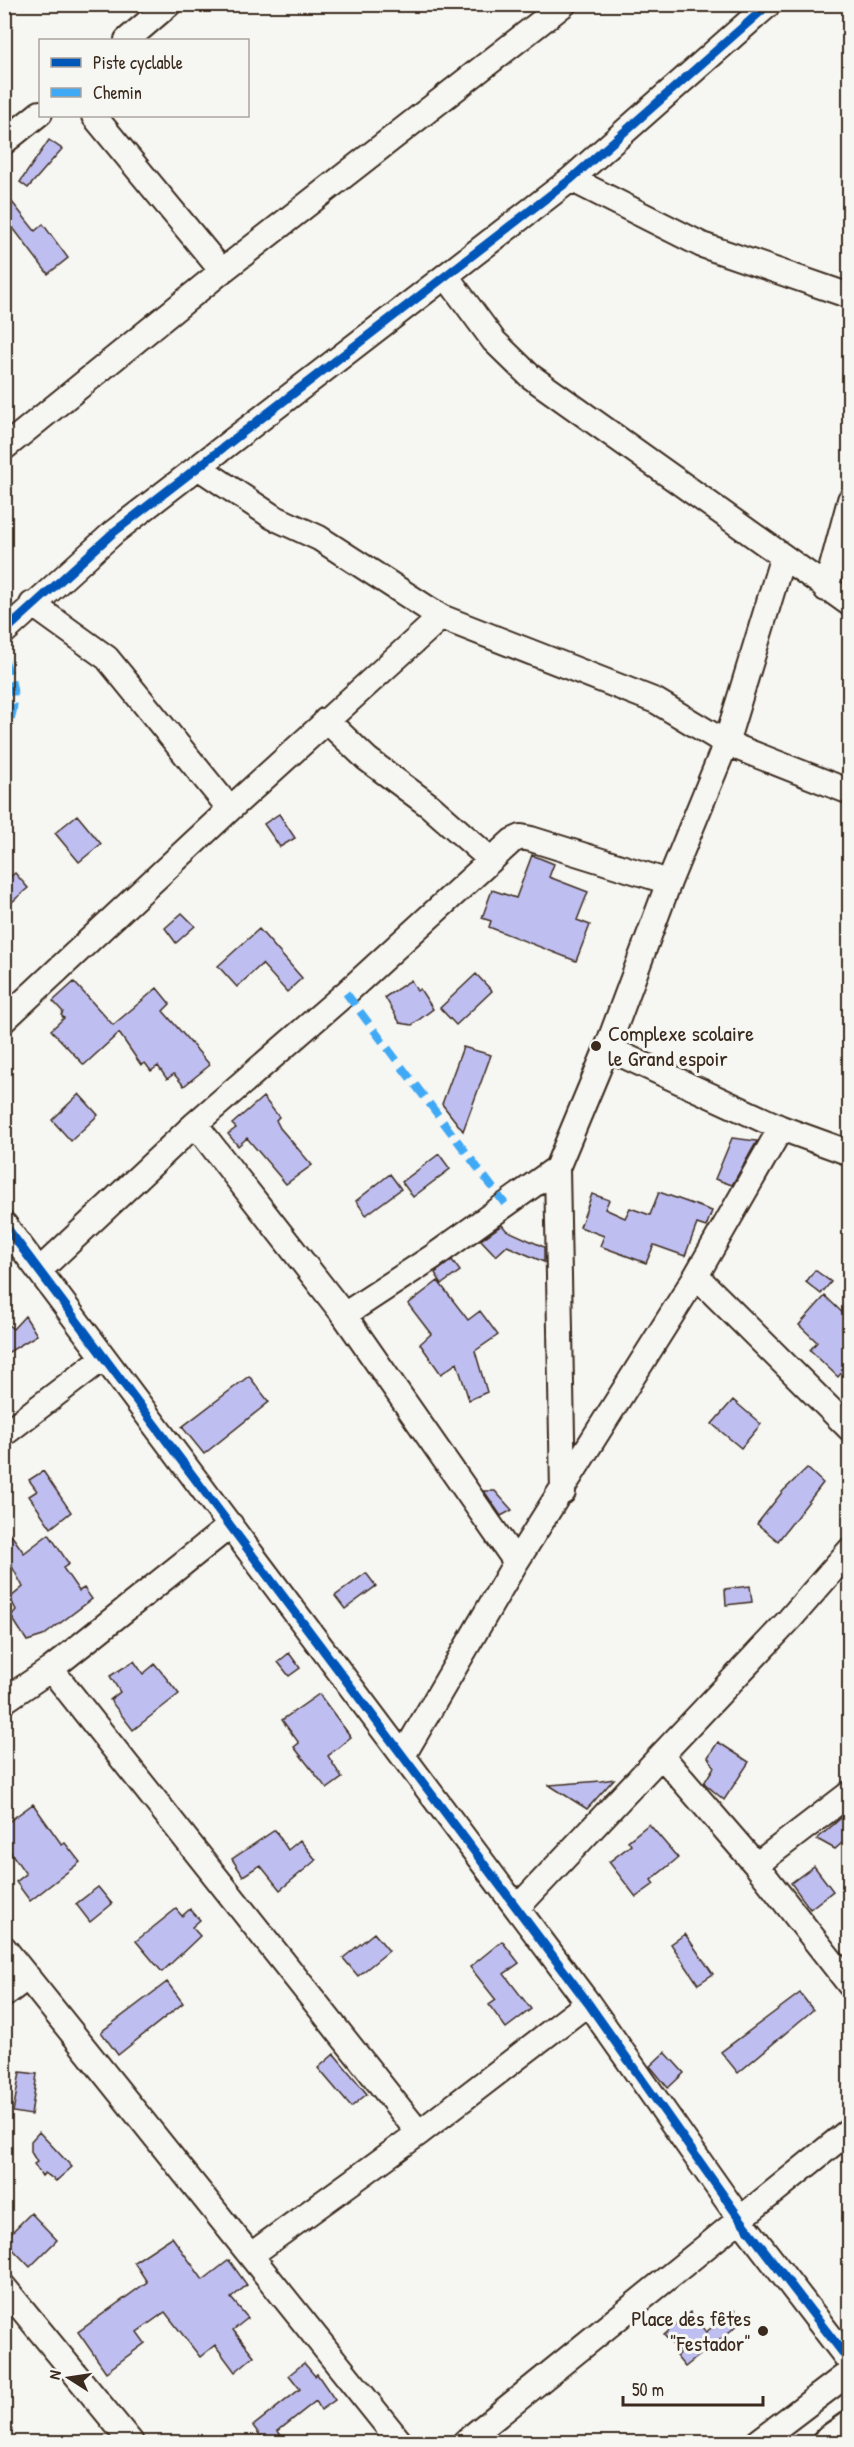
<svg xmlns="http://www.w3.org/2000/svg" width="854" height="2447" font-family="'Patrick Hand',sans-serif">
	<style>
		.building { fill: #bfbef0; stroke: #3b2a1e; stroke-width: 1.5 }
		.lines { fill: none; stroke-linecap: round; stroke-linejoin: round }
		.minor-casing { stroke: #3b2a1e; stroke-width: 28 }
		.highway-casing { stroke: #3b2a1e; stroke-width: 38 }
		.minor { stroke: #f6f6f2; stroke-width: 24 }
		.highway { stroke: #f6f6f2; stroke-width: 33 }
		.quiet { stroke: #3fa9f5; stroke-width: 8; stroke-dasharray: 15 8; stroke-linecap: butt }
		.cycleway-casing { stroke: #f6f6f2; stroke-width: 13 }
		.cycleway { stroke: #0057b8; stroke-width: 9 }
		.poi-dot { fill: #3b2a1e; stroke: #f6f6f2; stroke-width: 2 }
		.labels { text-anchor: middle; stroke-width: 6; stroke-linejoin: round; paint-order: stroke }
		.poi-label { font-size: 22px; fill: #3b2a1e; stroke: #f6f6f2; text-anchor: start }
	</style>
	<rect width="100%" height="100%" fill="#f6f6f2"/>
	<filter id="ink" filterUnits="userSpaceOnUse"><feTurbulence type="fractalNoise" baseFrequency=".0167" numOctaves="2"/><feDisplacementMap in="SourceGraphic" scale="12" xChannelSelector="R" yChannelSelector="G"/><feConvolveMatrix kernelMatrix="1 2 1 2 8 2 1 2 1" color-interpolation-filters="sRGB"/></filter>
	<g filter="url(#ink)">
		<path class="building" d="M49,140L62,149L28,188L20,182Z
			M4,192L35,231L43,224L68,258L48,274L4,216Z
			M279,814L295,838L280,847L264,824Z
			M77,815L101,844L79,862L55,833Z
			M532,855L554,864L549,877L588,892L577,920L590,925L576,961L489,927L491,921L482,918L492,890L516,898Z
			M15,873L28,888L4,909V882Z
			M182,913L195,926L176,943L165,928Z
			M259,929L302,978L287,992L262,964L237,987L218,966Z
			M476,974L492,991L456,1025L440,1008Z
			M411,980L417,991L420,989L433,1009L412,1025L400,1023L385,997Z
			M74,982L113,1025L157,988L170,1004L163,1011L210,1065L184,1086L174,1074L167,1079L158,1066L151,1071L145,1063L141,1065L119,1033L84,1065L51,1030L64,1018L61,1015L63,1012L53,1001Z
			M463,1047L491,1055L463,1131L442,1104Z
			M79,1094L98,1115L71,1141L52,1120Z
			M263,1097L279,1117L276,1120L280,1128L312,1165L286,1184L247,1138L238,1146L228,1134L236,1128L232,1124Z
			M732,1138L757,1141L732,1185L715,1179Z
			M439,1154L450,1169L413,1197L402,1182Z
			M390,1174L401,1189L366,1215L356,1201Z
			M659,1192L712,1211L706,1227L697,1224L685,1256L654,1245L646,1263L600,1246L604,1236L580,1227L592,1194L609,1200L605,1209L625,1218L630,1208L650,1215Z
			M502,1225L506,1230L544,1247V1262L507,1246L496,1256L481,1240Z
			M452,1260L460,1271L442,1284L435,1273Z
			M815,1270L831,1282L821,1294L806,1282Z
			M438,1281L468,1320L480,1311L498,1335L475,1351L487,1392L469,1400L457,1363L441,1374L420,1344L431,1334L408,1304Z
			M825,1296L849,1319V1364L838,1377L810,1350L817,1342L799,1325Z
			M25,1316L37,1335L4,1355V1321L13,1329Z
			M249,1376L269,1402L204,1454L182,1427Z
			M733,1400L761,1424L741,1448L712,1424Z
			M807,1468L823,1483L778,1541L757,1524L783,1491Z
			M43,1471L71,1512L51,1528L29,1496L37,1491L29,1480Z
			M484,1491H495L512,1510L501,1516Z
			M4,1525L24,1553L49,1534L69,1564L63,1568L79,1591L84,1588L92,1599L43,1636L27,1641L11,1616L16,1610L10,1598L23,1587L9,1561L4,1564Z
			M366,1573L376,1586L345,1609L335,1596Z
			M750,1586L752,1602L726,1605L725,1589Z
			M289,1653L300,1668L289,1676L278,1662Z
			M134,1661L143,1674L155,1664L179,1694L133,1730L110,1700L120,1692L110,1676Z
			M319,1694L351,1737L328,1756L342,1778L327,1789L294,1747L299,1743L282,1720Z
			M718,1742L749,1762L724,1800L704,1783L714,1767L708,1757Z
			M614,1779L587,1809L549,1785L601,1781Z
			M33,1804L62,1845L65,1843L80,1862L30,1901L16,1882L26,1874L4,1843V1825Z
			M849,1811V1837L835,1849L817,1839Z
			M649,1824L678,1858L651,1880L654,1884L636,1897L609,1862L631,1845L628,1841Z
			M275,1830L288,1850L300,1840L316,1860L280,1890L260,1865L243,1876L232,1859Z
			M814,1866L833,1891L810,1909L791,1883Z
			M98,1887L112,1904L90,1922L76,1904Z
			M176,1909L182,1916L190,1909L200,1920L192,1927L200,1936L162,1972L136,1941Z
			M374,1933L389,1951L358,1976L343,1958Z
			M685,1934L713,1974L698,1984L671,1944Z
			M502,1941L519,1963L504,1974L531,2009L506,2028L489,2005L496,2000L470,1967Z
			M167,1982L183,2003L118,2055L101,2032Z
			M800,1993L813,2010L738,2073L721,2052Z
			M665,2052L684,2073L668,2088L650,2066Z
			M334,2054L367,2094L351,2107L318,2068Z
			M20,2072L37,2074L31,2115L13,2112Z
			M39,2132L72,2167L56,2181L45,2173L42,2176L34,2164L37,2162L31,2152V2141Z
			M31,2213L57,2240L30,2267L4,2240Z
			M172,2237L203,2280L229,2260L247,2285L231,2298L248,2318L233,2330L254,2356L235,2372L215,2345L200,2357L165,2312L137,2332L145,2343L106,2372L78,2332L147,2282L134,2262Z
			M734,2310L743,2321L685,2367L676,2356L680,2353L664,2335L690,2312L706,2332Z
			M304,2363L315,2376L317,2374L335,2400L321,2410L316,2401L278,2431L285,2442H265L253,2426L300,2389L289,2375Z"/>
		<g class="lines">
			<defs>
				<path id="minor" d="M127,40L169,4
					M94,116L222,271
					M4,142L40,113
					M571,179L702,245L850,296
					M446,276L494,341L530,376L850,604
					M4,448L222,271L564,4
					M198,467L273,517L319,538L441,617L656,701L726,743L850,792
					M826,589L850,500
					M32,604L107,658L230,809
					M4,632L114,532L571,179L769,4
					M326,720L367,759L430,806L490,859
					M4,1020L230,809L441,617
					M607,1048L781,1128L850,1153
					M195,1124L344,1315L516,1562
					M557,1168L563,1492
					M4,1224L588,2003L740,2219L850,2362
					M40,1270L195,1124L346,993L512,841L521,837L531,839L669,882
					M696,1276L850,1429
					M344,1315L434,1256L557,1168L607,1048L669,882L726,743L782,559
					M4,1434L103,1358
					M51,1669L419,2133
					M4,1701L51,1669L231,1525
					M404,1754L516,1562L696,1276L781,1128
					M662,1756L756,1865L850,1985
					M756,1865L850,1793
					M517,1908L789,1620L850,1550
					M4,1948L400,2442
					M4,1995L28,1977
					M251,2255L419,2133L588,2003
					M4,2287L131,2442
					M465,2442L850,2130
					M758,2442L850,2372"/>
				<path id="highway" d="M830,2442L850,2428"/>
			</defs>
			<use href="#minor" class="minor-casing"/>
			<use href="#highway" class="highway-casing"/>
			<use href="#minor" class="minor"/>
			<use href="#highway" class="highway"/>
			<path class="quiet" d="M4,659C15,686 19,707 4,734
				M346,993L505,1204"/>
			<defs>
				<path id="cycleway" d="M4,632L114,532L571,179L769,4
					M4,1224L588,2003L740,2219L850,2362"/>
			</defs>
			<use href="#cycleway" class="cycleway-casing"/>
			<use href="#cycleway" class="cycleway"/>
		</g>
	</g>
	<g class="poi-dot">
		<circle cx="596" cy="1046" r="6"/>
		<circle cx="763" cy="2331" r="6"/>
	</g>
	<g class="labels">
		<g class="poi-label">
			<text x="608" y="1041">Complexe scolaire<tspan x="608" dy="25">le Grand espoir</tspan></text>
			<text x="751" y="2326" text-anchor="end">Place des fêtes<tspan x="751" dy="25">"Festador"</tspan></text>
		</g>
	</g>
	<rect width="854" height="2447" fill="none" stroke="#f6f6f2" stroke-width="24"/>
	<rect x="12" y="12" width="830" height="2423" fill="none" stroke="#3b2a1e" stroke-width="2" filter="url(#ink)"/>
	<rect x="39" y="39" width="210" height="78" fill="#f6f6f2" stroke="#aba49d" stroke-width="1.5"/>
	<rect x="51" y="58" width="30" height="9" fill="#0057b8" stroke="#aba49d" stroke-width="1.5"/>
	<text x="93" y="69" font-size="18" fill="#3b2a1e">Piste cyclable</text>
	<rect x="51" y="88" width="30" height="9" fill="#3fa9f5" stroke="#aba49d" stroke-width="1.5"/>
	<text x="93" y="99" font-size="18" fill="#3b2a1e">Chemin</text>
	<g transform="translate(69 2378) rotate(282)" stroke="#f6f6f2" stroke-width="4.5" paint-order="stroke">
	<path d="M0-4.5L10 22L0 15L-10 22Z" fill="#3b2a1e"/>
	<text y="-9" font-size="16" font-weight="bold" text-anchor="middle" fill="#3b2a1e">N</text>
	</g>
	<path d="M623 2396v9h140v-9" fill="none" stroke="#3b2a1e" stroke-width="3"/>
	<text x="632" y="2396" font-size="18" fill="#3b2a1e" stroke="#f6f6f2" stroke-width="4.5" paint-order="stroke">50 m</text>
</svg>
